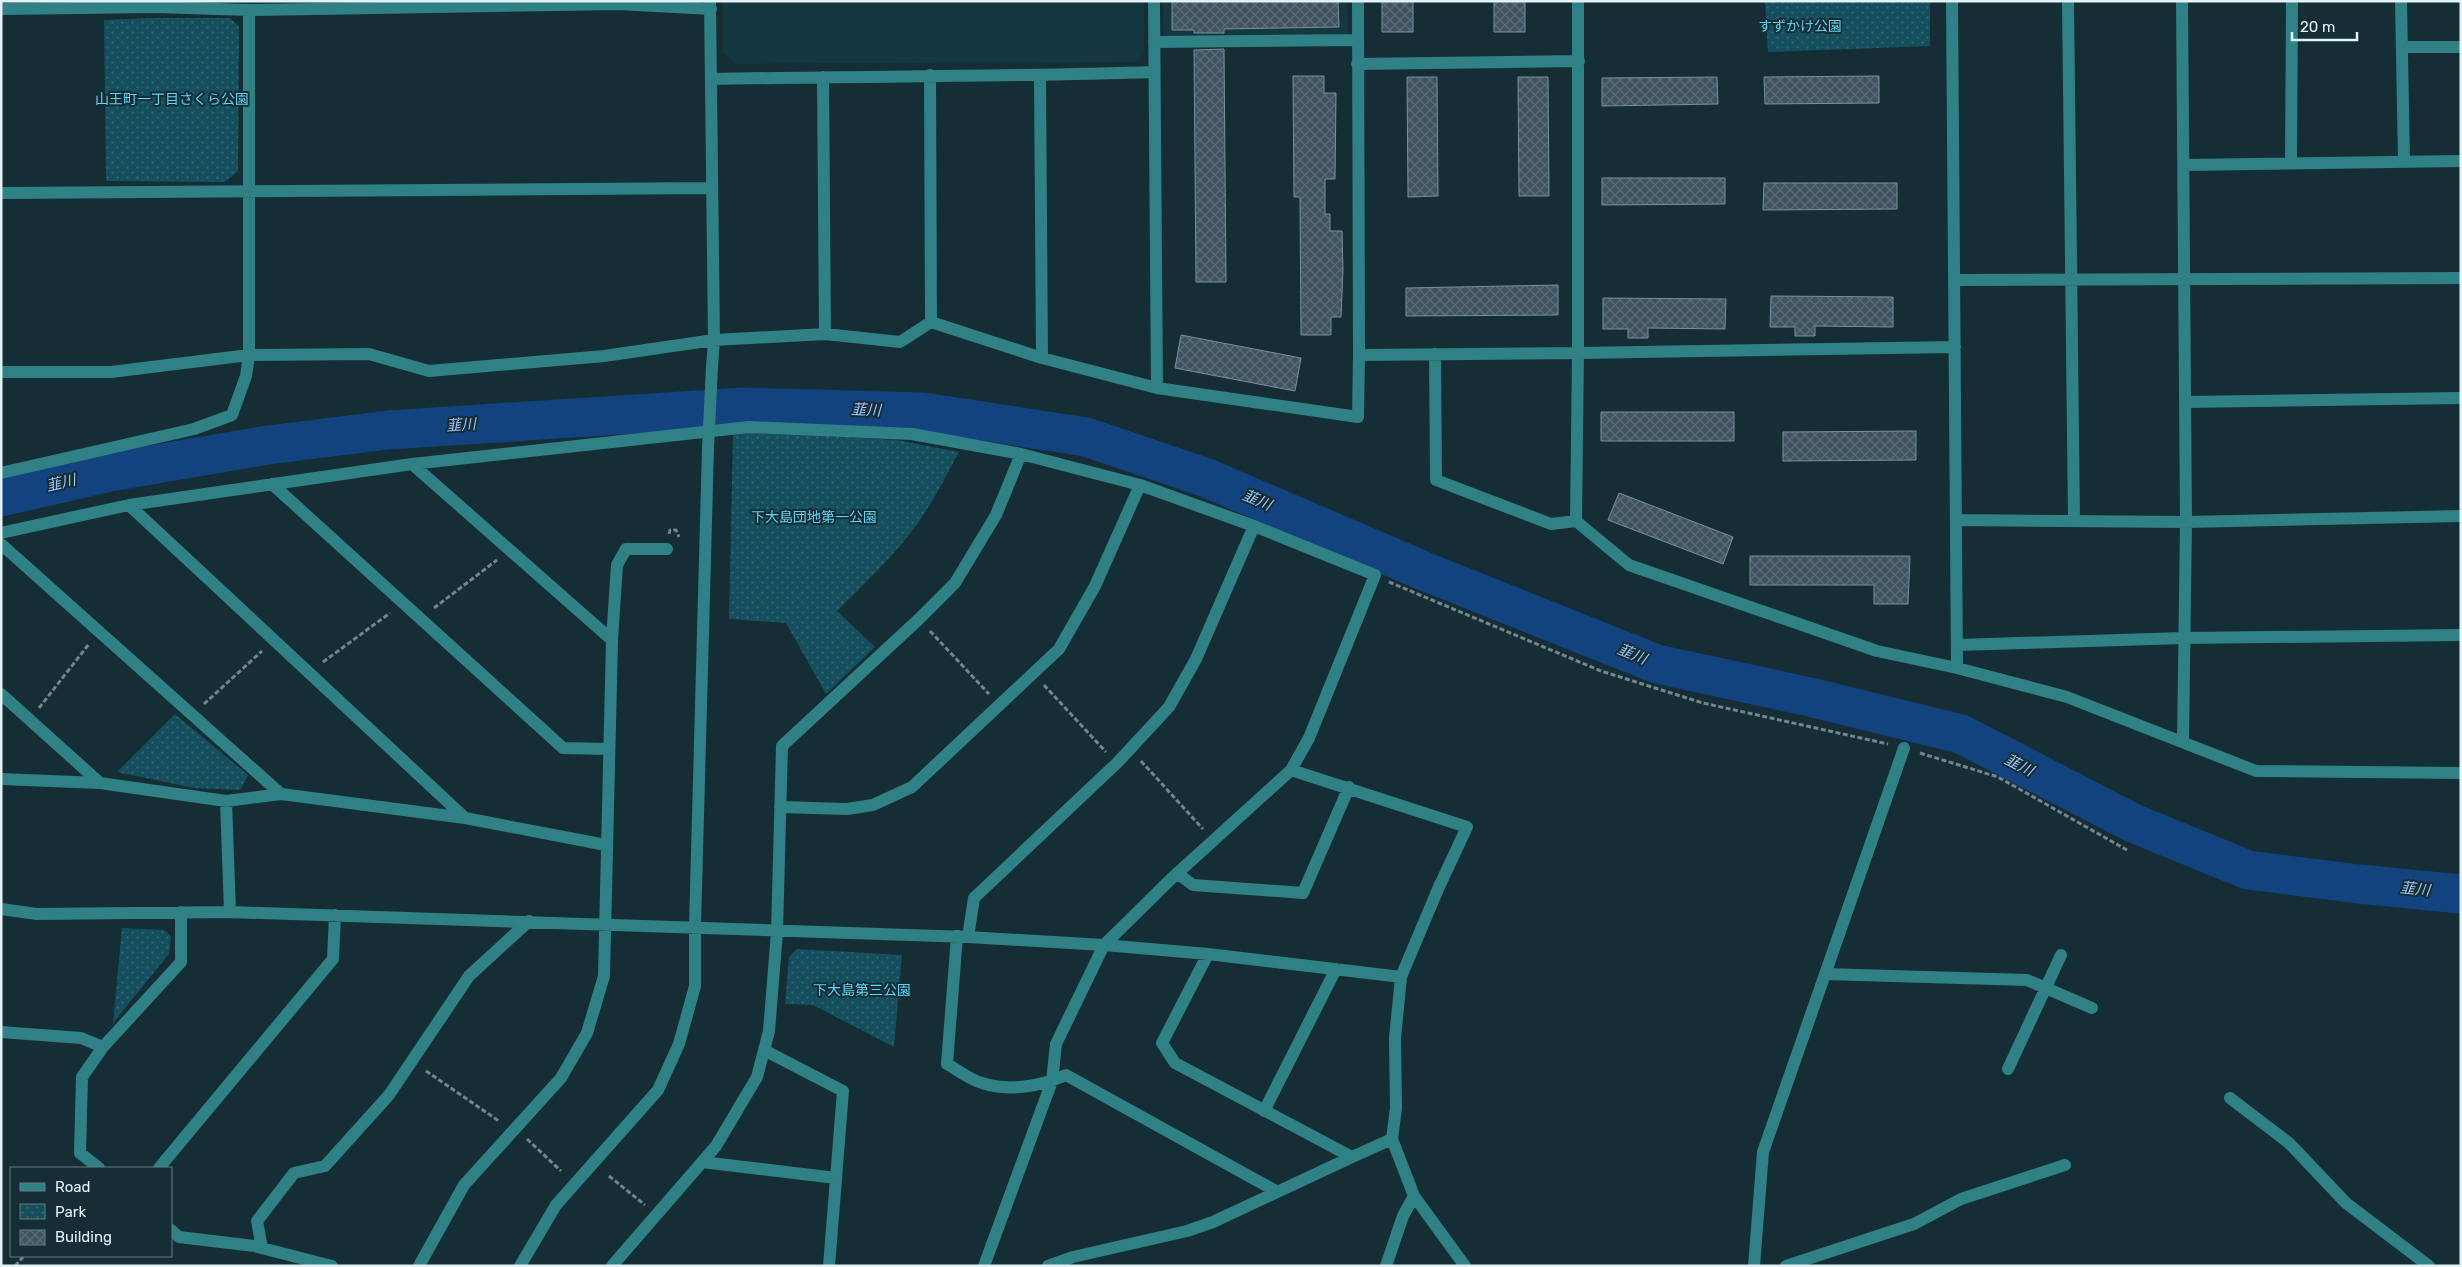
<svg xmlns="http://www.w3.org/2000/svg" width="2462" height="1267" font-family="Rubik,'Noto Sans JP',sans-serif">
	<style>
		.built { fill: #143741 }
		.park { fill: url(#park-dots) }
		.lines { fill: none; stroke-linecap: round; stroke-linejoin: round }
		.river { stroke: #13437f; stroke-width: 39 }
		.building { fill: url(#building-cross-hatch); stroke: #7a8f9e }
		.path { stroke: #72858c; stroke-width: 3; stroke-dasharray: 5 2.5; stroke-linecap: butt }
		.minor { stroke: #2f8186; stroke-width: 12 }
		.minor-bridge { stroke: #2f8186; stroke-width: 12 }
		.labels { text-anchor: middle; stroke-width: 4; stroke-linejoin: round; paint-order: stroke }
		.park-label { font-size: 14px; fill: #5ed4f6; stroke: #152d35 }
		.water-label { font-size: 15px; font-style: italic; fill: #9ec4fa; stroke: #152d35 }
	</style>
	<defs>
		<pattern id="park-dots" width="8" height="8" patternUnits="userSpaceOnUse" patternTransform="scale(1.25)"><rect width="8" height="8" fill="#154e5d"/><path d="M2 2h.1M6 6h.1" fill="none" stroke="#376875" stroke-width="1.8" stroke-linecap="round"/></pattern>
		<pattern id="building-cross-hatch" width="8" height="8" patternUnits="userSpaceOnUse" patternTransform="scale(1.25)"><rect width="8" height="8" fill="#3f5360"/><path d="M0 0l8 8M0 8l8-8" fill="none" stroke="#5b6c78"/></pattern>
	</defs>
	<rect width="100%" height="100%" fill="#152d35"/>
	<path class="built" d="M723,1H1144V54L1135,62L736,64L723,52Z
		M1163,1H1347L1348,34L1163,35Z"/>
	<path class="park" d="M1765,1H1930V46L1768,52Z
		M152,18H230L239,26L238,171L225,182L106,181L104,20Z
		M757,432L897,440L959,452C946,476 934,500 918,523C895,555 865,583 837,611L875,647L826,694L786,623L729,619L733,435Z
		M175,714L248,775L240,790L194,788L117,772Z
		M122,928L164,930L171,936L169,954L113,1023Z
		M797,949L902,955L894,1047L813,1005L785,1004L789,957Z"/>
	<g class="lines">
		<path class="river" d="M1,497L110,472L268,445L388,430L743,407L923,412L1086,437L1207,478L1424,571L1657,664L1810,697L1961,734L2133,823L2248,870L2359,884L2461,894"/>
	</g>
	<path class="building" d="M1172,1H1338L1339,27L1224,29V33H1194V30H1172Z
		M1382,1H1413V32H1382Z
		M1494,1H1525V32H1494Z
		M1224,49L1226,282H1196L1194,50Z
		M1293,76H1324V93H1336L1335,179H1325V214H1330V231H1342L1343,270L1341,317H1331V335H1301L1300,197H1294Z
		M1879,76V103L1765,104L1764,77Z
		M1407,77H1437L1438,196L1408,197Z
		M1518,77H1548L1549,196H1519Z
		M1717,77L1718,104L1602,106V78Z
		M1602,178H1725V204L1602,205Z
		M1764,183H1897V209L1763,210Z
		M1558,285V315L1406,316V288Z
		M1771,296L1893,297V327L1815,326V336H1795V327H1770Z
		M1603,298L1726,299L1725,329L1648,328V338H1628V329H1603Z
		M1181,335L1301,358L1295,391L1175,368Z
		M1601,412H1734V441H1601Z
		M1916,431V460L1783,461V432Z
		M1619,493L1733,537L1723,564L1608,520Z
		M1750,556H1910L1908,604H1874V585H1750Z"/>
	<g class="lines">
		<path class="path" d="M669,534L670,530H676L679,537
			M1389,582L1601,671L1703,703L1888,744
			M434,608L497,560
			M930,631L989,694
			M323,662L390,613
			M1044,685L1106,752
			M204,704L262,651
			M39,708L89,644
			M1920,753L1998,777L2127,850
			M1141,761L1203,829
			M426,1071L499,1121
			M527,1139L561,1171
			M609,1176L645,1205
			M15,1266L23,1257"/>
		<path class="minor" d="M710,1L714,340L712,367
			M1358,1L1359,355L1578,353L1576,521L1629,565L1877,651L1957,668L2067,697L2256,771L2461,773
			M1578,1V353L1955,347
			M1952,1L1957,668
			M2068,1L2074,521
			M2182,1L2186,522L2183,741
			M2401,1L2404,162
			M1,9L155,7L249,10L618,4L711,9
			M1154,42L1357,40
			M2402,47H2461
			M1357,64L1579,61
			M930,75L931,322
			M1040,76L1042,358
			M823,77L825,334
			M711,79C859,76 1006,77 1154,72
			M2291,163L2292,1
			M2184,165L2461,161
			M1,193L712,188
			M1955,280L2461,278
			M1435,354L1436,480L1551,524L1576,521
			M1,372H111L249,355L369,354L429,371L604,356L714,340L825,334L900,342L931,322L1042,358L1157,388L1154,1
			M1157,388L1358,417L1359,355
			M2186,402L2461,398
			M412,464L612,640L604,976L587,1033L561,1078L464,1185L419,1266
			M1,473L194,429L232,415L246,376L249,355V10
			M272,484L563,748L609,749
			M129,505L465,818
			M1956,520L2186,522L2461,516
			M1,533L129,505L412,464L749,427L912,434L1021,454L1140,485L1254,526L1375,575L1309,738L1291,770L1467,827L1438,889L1401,977L1208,954L1104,945L968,937L230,912L37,914L1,909
			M1,544L281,794
			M612,640L617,565L626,549H667
			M1957,645L2184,638L2461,635
			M1,694L100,783
			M1,779L100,783L226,801L281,794L465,818L606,845
			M226,801L230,912
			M780,807L847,809L873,805L912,787L1059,649L1095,586L1140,485
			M1177,873L1193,885L1303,893L1349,787
			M957,936L947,1064C958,1070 970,1080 982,1083C1009,1092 1041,1086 1066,1075L1276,1191
			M968,937L974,898L1117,763L1169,707L1196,659L1254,526
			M1208,954L1162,1043L1175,1063L1352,1157L1392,1139L1396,1108L1395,1038L1401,977
			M1825,974L2027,980L2092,1008
			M1,1032L81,1038L103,1047L82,1077L80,1153L99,1168
			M103,1047L181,962V912
			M764,1050L843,1091L829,1266
			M2008,1069L2061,955
			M2230,1098L2289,1143L2346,1203L2429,1266
			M1264,1111L1336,969
			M1392,1139L1414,1196L1465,1266
			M702,1162L836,1178
			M159,1168L333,959L335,915
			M171,1230L179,1237L254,1246L332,1266
			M262,1248L257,1221L294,1173L325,1166L389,1095L469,976L529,921
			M520,1266L556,1205L658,1090L679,1044L695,986V926L708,448
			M612,1266L716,1146L757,1077L769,1031L777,932L782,746L919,619L955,583L996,515L1021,454
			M984,1266L1052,1081L1056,1044L1104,945L1171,879L1291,770
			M1048,1266L1073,1257L1187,1231L1213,1222L1352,1157
			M1386,1266L1403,1216L1414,1196
			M1754,1266L1763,1152L1904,748
			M1786,1266L1914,1224L1961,1199L2065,1165"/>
		<path class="minor-bridge" d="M708,448L712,367"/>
	</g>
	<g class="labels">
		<g class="park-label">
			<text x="1800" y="31">すずかけ公園</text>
			<text x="172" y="104">山王町一丁目さくら公園</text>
			<text x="814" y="522">下大島団地第一公園</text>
			<text x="862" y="995">下大島第三公園</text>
		</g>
		<g class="water-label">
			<text transform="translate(866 410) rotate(2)" y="5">韮川</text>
			<text transform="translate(461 425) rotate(-4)" y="5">韮川</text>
			<text transform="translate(61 483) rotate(-13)" y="5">韮川</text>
			<text transform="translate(1257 500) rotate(23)" y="5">韮川</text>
			<text transform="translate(1632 654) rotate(22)" y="5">韮川</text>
			<text transform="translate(2019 765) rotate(27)" y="5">韮川</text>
			<text transform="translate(2415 889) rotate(6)" y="5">韮川</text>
		</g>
	</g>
	<rect width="2462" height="1267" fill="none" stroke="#e3f2f7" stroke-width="5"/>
	<rect x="10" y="1167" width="162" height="90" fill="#152d35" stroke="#677c83"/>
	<rect x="20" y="1183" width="25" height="8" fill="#2f8186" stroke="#677c83"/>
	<text x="55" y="1192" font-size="15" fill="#e3f2f7">Road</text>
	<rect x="20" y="1204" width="25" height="15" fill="url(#park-dots)" stroke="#677c83"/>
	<text x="55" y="1217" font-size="15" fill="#e3f2f7">Park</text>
	<rect x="20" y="1230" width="25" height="15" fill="url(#building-cross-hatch)" stroke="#677c83"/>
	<text x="55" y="1242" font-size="15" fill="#e3f2f7">Building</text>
	<path d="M2292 32v8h65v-8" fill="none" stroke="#e3f2f7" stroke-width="2.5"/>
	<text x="2300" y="32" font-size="15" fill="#e3f2f7" stroke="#152d35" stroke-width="4" paint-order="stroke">20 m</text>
</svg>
